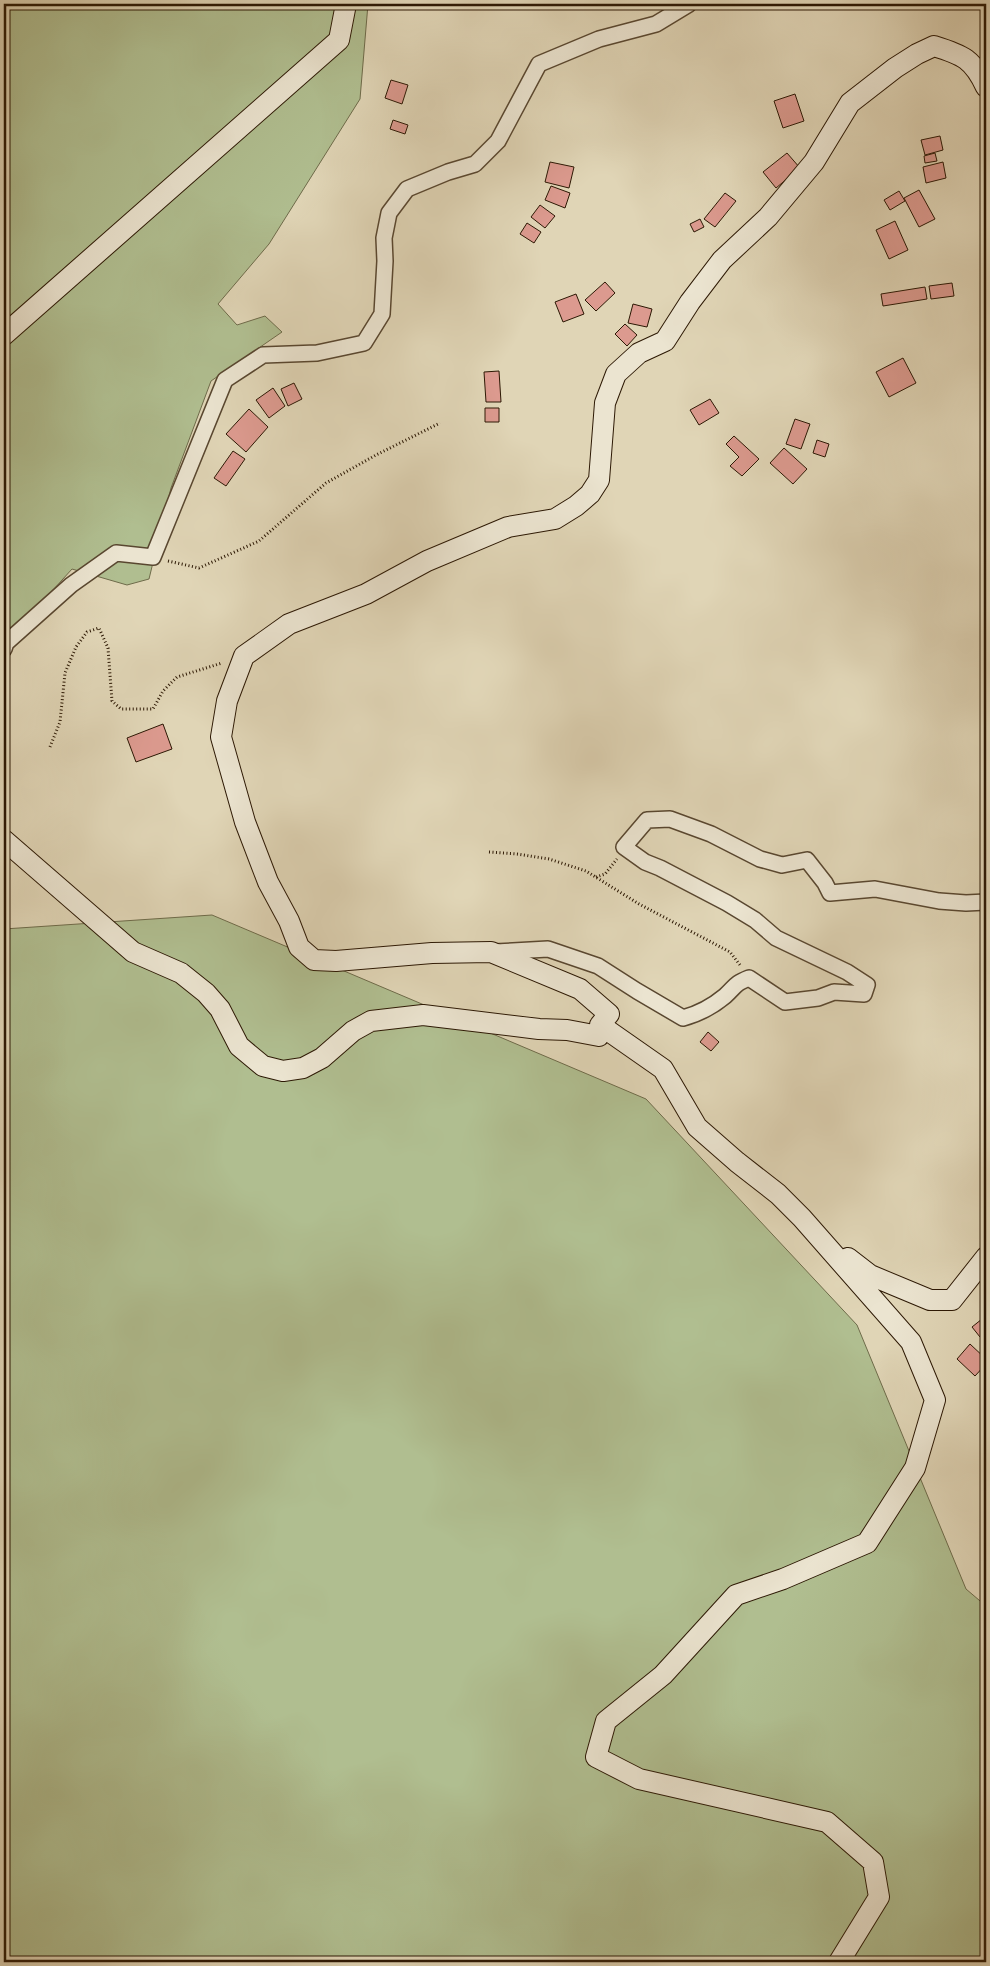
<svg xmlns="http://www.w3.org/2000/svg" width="990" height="1966" font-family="'IM FELL Great Primer',serif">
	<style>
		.green { fill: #b0be90; stroke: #6e6b4a }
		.building { fill: #dc9a8f; stroke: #2c1804 }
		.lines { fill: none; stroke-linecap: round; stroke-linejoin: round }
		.street-casing { stroke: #594730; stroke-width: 18 }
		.secondary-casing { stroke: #2c1804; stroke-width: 22 }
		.path { stroke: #2c1804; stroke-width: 3; stroke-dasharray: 1 2.5; stroke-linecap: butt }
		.street { stroke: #ebe4d0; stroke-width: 15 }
		.secondary { stroke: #ebe4d0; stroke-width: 20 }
	</style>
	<rect width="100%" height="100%" fill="#e0d5b6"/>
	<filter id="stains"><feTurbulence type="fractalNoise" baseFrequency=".004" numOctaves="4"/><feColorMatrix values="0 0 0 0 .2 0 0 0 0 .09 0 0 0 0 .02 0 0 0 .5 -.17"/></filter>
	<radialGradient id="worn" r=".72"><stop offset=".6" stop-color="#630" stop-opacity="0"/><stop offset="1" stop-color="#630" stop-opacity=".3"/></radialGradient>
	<path class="green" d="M4,4H368L360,99L269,244L218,304L237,325L265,316L282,332L211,381L171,488L149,579L127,585L72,569L4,644Z
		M212,915L646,1099L857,1325L966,1589L986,1606V1962H4V929Z"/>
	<path class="building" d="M391,80L408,85L402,104L385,98Z
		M795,94L804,121L783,128L774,101Z
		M393,120L408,125L405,134L390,129Z
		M940,136L943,150L925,155L921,140Z
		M787,153L800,168L776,188L763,172Z
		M935,153L937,161L925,163L924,156Z
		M550,162L574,167L569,188L545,182Z
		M943,162L946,178L926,183L923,167Z
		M551,186L570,193L565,208L545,200Z
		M919,190L935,219L919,227L904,198Z
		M899,191L905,201L890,210L884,200Z
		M725,193L736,201L715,227L704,219Z
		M540,205L555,216L545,228L531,217Z
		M700,219L704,227L694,232L690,224Z
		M895,221L908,250L889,259L876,230Z
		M527,223L541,232L534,243L520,234Z
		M605,282L615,293L596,311L585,300Z
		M952,283L954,296L931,299L929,286Z
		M925,287L927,299L883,306L881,294Z
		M576,294L584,314L563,322L555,302Z
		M633,304L652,309L647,327L628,323Z
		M625,324L637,335L627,346L615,334Z
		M903,358L916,383L889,397L876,372Z
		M499,371L501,402H486L484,372Z
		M294,383L302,399L288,406L281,389Z
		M273,388L285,406L269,418L256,400Z
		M710,399L719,413L699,425L690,410Z
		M485,408H499V422H485Z
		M249,409L268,427L246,452L226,434Z
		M795,419L810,424L801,449L786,444Z
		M734,436L759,459L742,476L730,466L739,457L726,444Z
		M817,440L829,444L825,457L813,453Z
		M784,448L807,469L793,484L770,463Z
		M233,451L245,459L226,486L214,478Z
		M163,724L172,749L136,762L127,738Z
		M708,1032L719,1042L711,1051L700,1042Z
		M982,1319L986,1324V1333L980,1337L972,1327Z
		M970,1344L986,1359V1364L975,1376L957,1359Z"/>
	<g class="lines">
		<defs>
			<path id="street" d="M4,649L6,643L71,585L116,553L153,557L225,380L263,355L317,353L364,343L382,314L385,261L384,238L389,213L407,189L448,172L475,164L498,141L539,64L599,39L656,24L689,4
				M495,952L548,949L598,966L637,991L683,1018C698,1014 713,1006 725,996C736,986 734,984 749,978L785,1002L818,998L834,992L864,994L867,985L847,972L776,938L755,920L727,903L660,868L645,862L624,847L647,820L670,819L711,834L760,859L782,865L807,860L825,883L830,893L875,889L939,901L966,903L986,902"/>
			<path id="secondary" d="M4,335L339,40L346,4
				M4,840L133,952L181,973L206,993L220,1009L239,1046L263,1066L283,1071L303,1068L322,1058L353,1031L371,1021L423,1015L539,1029L567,1030L599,1036L600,1025L609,1014L580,989L491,952L432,953L336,961L314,960L299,947L289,921L268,882L245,822L221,737L227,701L244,656L289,624L366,594L427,561L508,527L555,519L576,506L590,494L599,480L605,403L616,374L639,353L665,341L690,302L722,260L768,217L814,162L850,103L895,68L917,54L934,46C963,55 973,59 986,87
				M600,1025L663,1069L697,1127L737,1162L778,1194L802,1218L911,1342L935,1400L915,1468L867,1543L783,1579L736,1595L663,1675L606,1721L596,1757L639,1779L827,1822L873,1862L879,1897L839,1962
				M848,1258L870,1275L930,1300H952L986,1257"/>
		</defs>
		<use href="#street" class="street-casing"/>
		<use href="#secondary" class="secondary-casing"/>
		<path class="path" d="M168,561L199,568L259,541L326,483L376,455L440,423
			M50,747L60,722L65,673L76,647L87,632L99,628L108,648L112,701L121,709H153L163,691L177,677L222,663
			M489,852L517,854L549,859L586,871L639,904L730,952L740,965
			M596,877L605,874L617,859"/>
		<use href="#street" class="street"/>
		<use href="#secondary" class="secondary"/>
	</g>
	<rect width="990" height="1966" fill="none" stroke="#e0d5b6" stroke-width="20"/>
	<rect x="5" y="5" width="980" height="1956" fill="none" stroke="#2c1804" stroke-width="2.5"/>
	<rect x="10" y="10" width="970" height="1946" fill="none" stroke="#2c1804"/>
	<rect width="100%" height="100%" filter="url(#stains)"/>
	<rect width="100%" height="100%" fill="url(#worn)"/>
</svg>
